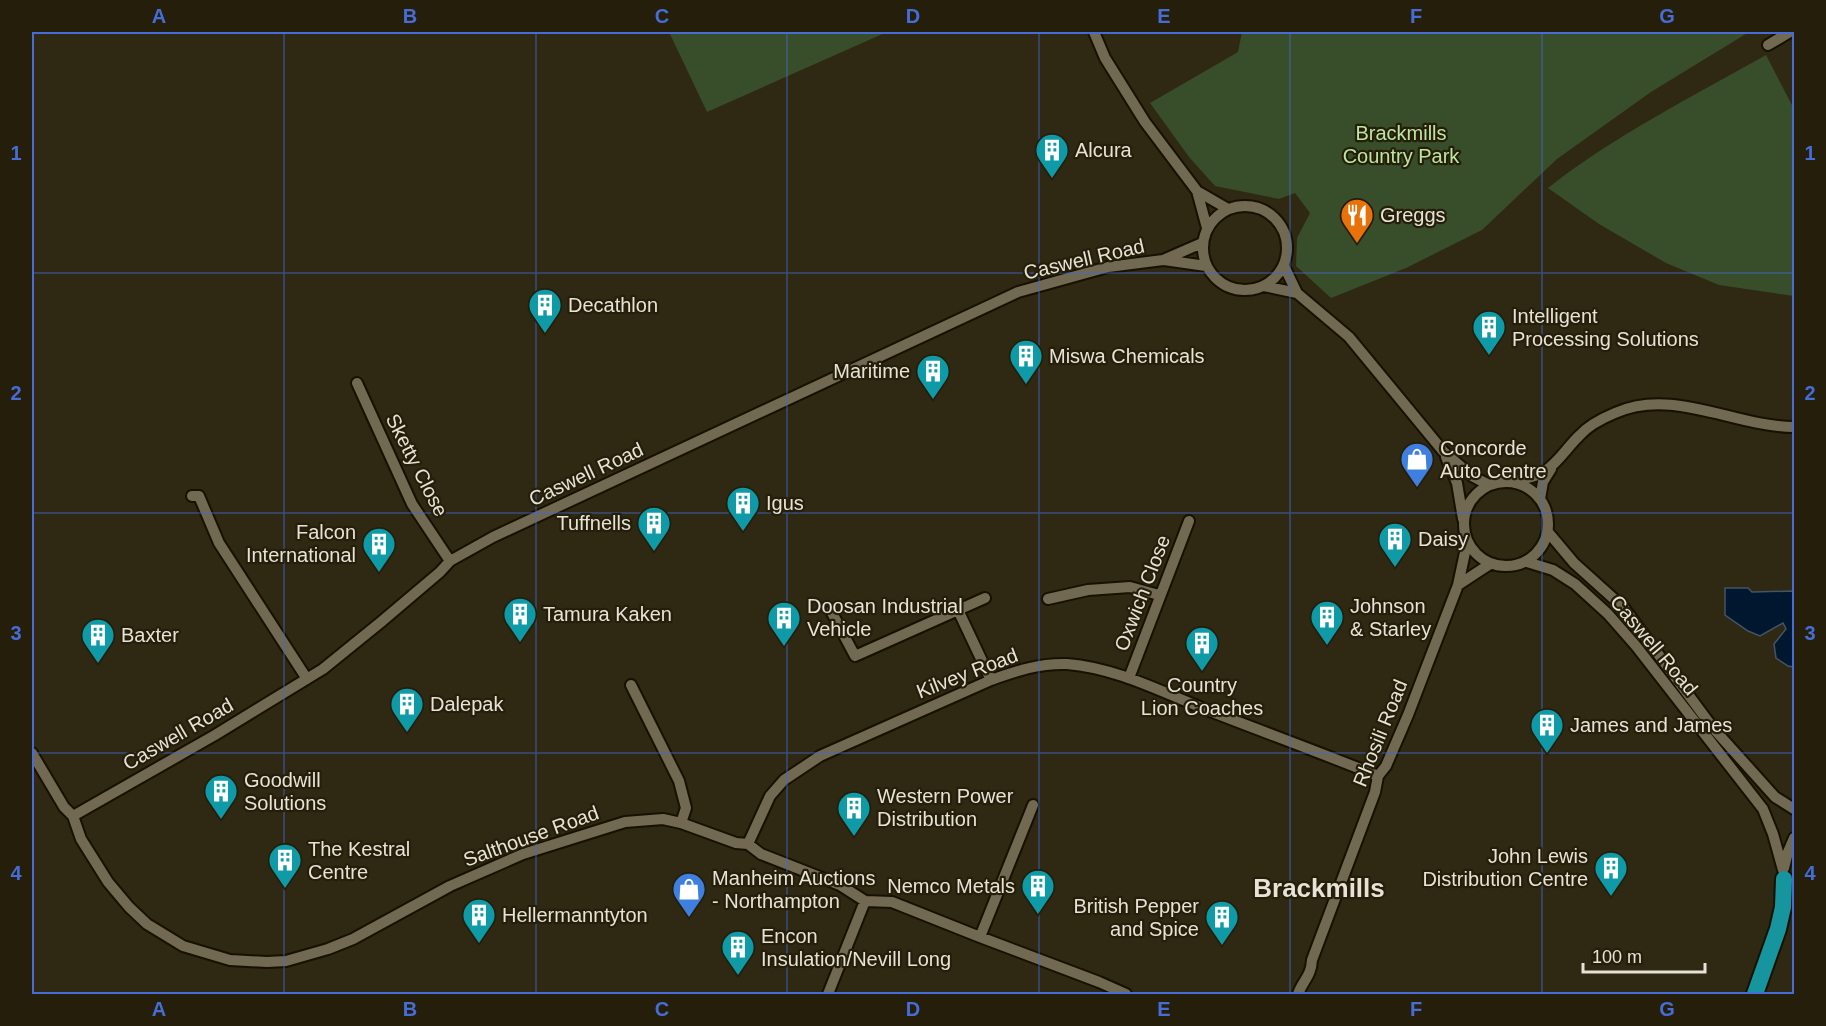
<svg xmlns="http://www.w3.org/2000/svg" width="1826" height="1026" font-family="Helvetica,sans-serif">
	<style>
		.green { fill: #384d29 }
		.water { fill: #001730; stroke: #455462; stroke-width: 1.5 }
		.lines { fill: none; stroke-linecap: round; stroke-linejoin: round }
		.minor-casing { stroke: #171100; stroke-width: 14 }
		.highway-casing { stroke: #171100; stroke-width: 20 }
		.minor { stroke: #716952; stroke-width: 10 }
		.highway { stroke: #16959e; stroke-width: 16 }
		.grid { fill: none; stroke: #456cd7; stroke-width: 1.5; stroke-opacity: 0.55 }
		.labels { text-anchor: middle; stroke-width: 4.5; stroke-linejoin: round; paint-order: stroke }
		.park-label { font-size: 20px; fill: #bce6a0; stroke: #251e0a }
		.poi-label { font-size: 20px; fill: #e6e2d5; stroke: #251e0a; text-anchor: start }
		.street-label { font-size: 20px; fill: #e6e2d5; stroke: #251e0a }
		.district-label { font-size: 26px; font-weight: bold; fill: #e6e2d5; stroke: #251e0a }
		.neatline { fill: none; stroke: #456cd7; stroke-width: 2 }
		.grid-label { font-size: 20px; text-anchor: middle; font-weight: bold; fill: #456cd7 }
	</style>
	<rect width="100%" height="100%" fill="#2f2813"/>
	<path class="green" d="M669,32H887L707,112Z
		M1242,32H1749L1651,92L1557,159L1482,230L1406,268L1331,298L1296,266L1297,238L1310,213L1295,193L1279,199L1215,186L1189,157L1150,103L1238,52Z
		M1766,55L1794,109V296L1719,285L1666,263L1599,224L1548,188C1615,135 1692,97 1766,55Z"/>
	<path class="water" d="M1725,588H1748L1752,592L1794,591V667L1788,666L1776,658L1774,644L1786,629L1783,623L1760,636L1748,631L1725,615Z"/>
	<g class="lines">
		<defs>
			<path id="minor" d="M1094,32L1105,58L1145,122L1197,191L1207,228
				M1768,45L1790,32
				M1197,191L1228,209
				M1203 248a42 42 0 1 1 84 0a42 42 0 1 1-84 0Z
				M1164,260L1206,266
				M1284,266L1297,293L1349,337L1443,451L1472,476L1489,485
				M1264,286L1297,293
				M357,383L412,504L450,561
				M1446,457L1457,483L1463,519
				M1464 524a42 42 0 1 1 84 0a42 42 0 1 1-84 0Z
				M1510,482C1521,479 1536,478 1545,471C1559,462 1568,446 1580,435C1589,425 1603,418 1615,413C1673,387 1735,427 1794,427
				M192,496H199L219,543L307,679
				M1540,499L1543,482L1551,469
				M1548,532L1574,563L1624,608L1713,728L1775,797L1794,809
				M1527,562L1553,570L1575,584L1608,614L1636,646L1763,809L1773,834L1783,870
				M1458,585L1490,564
				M1048,599L1088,590L1130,587L1159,595
				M958,610L991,680
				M831,611L855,656L985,598
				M1129,678L1189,521
				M631,685L679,781L686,808L681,823
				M32,753L64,807L73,816L81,839L108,882L129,907L147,924L183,946L230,960L267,962L286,961L328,949L353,939L450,886L523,854L625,822L663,819L681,823L736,843L748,844L761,854L840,885L865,901L892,902L980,937L1099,982L1126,994
				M73,816L215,735L323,669L381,622L440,572L450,561L493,537L1018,292L1108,267L1163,260L1202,243
				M748,844L770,796L784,780L820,756L991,680C1016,671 1040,663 1067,664C1119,668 1167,695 1215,713C1269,734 1324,754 1378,776
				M1784,868L1788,852L1794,838
				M980,937L1033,805
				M828,994L865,901
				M1298,994C1303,980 1311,977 1312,960L1375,792L1378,776L1386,766L1408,715L1458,585L1467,543"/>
			<path id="highway" d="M1755,994L1778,929L1783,907L1784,879"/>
		</defs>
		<use href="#minor" class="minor-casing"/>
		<use href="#highway" class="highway-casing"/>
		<use href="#minor" class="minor"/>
		<use href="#highway" class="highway"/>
	</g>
	<path class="grid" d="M284,32V994M536,32V994M787,32V994M1039,32V994M1290,32V994M1542,32V994M32,273H1794M32,513H1794M32,753H1794"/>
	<defs>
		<symbol id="building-pin" viewBox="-11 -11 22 30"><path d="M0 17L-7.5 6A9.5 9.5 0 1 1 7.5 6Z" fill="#0f9aa8" stroke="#251e0a"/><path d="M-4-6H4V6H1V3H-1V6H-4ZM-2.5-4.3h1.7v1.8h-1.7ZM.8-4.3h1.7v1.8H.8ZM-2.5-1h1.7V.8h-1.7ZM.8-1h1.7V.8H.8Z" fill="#fff"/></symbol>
		<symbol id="restaurant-pin" viewBox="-11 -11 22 30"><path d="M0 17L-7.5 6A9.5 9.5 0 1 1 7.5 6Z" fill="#e8710a" stroke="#251e0a"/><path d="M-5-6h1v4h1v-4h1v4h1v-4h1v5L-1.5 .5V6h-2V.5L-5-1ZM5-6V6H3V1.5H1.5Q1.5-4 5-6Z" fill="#fff"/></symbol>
		<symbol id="shop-pin" viewBox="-11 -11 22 30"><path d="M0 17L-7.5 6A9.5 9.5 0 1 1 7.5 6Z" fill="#3f7fe0" stroke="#251e0a"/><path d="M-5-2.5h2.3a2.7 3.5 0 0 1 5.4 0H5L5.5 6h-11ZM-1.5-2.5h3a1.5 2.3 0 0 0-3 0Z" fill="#fff"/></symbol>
	</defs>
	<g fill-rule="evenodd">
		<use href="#building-pin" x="1033" y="131" width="38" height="52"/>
		<use href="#restaurant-pin" x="1338" y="196" width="38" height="52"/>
		<use href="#building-pin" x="526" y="286" width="38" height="52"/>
		<use href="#building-pin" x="1470" y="308" width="38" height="52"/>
		<use href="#building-pin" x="1007" y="337" width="38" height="52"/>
		<use href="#building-pin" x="914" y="352" width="38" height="52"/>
		<use href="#shop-pin" x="1398" y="440" width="38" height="52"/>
		<use href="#building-pin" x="724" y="484" width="38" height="52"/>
		<use href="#building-pin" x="635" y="504" width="38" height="52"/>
		<use href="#building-pin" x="1376" y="520" width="38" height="52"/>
		<use href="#building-pin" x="360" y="525" width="38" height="52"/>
		<use href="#building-pin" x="501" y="595" width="38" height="52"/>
		<use href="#building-pin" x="1308" y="598" width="38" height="52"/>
		<use href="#building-pin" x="765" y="599" width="38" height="52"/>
		<use href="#building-pin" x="79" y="616" width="38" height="52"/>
		<use href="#building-pin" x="1183" y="624" width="38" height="52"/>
		<use href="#building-pin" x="388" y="685" width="38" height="52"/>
		<use href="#building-pin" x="1528" y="706" width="38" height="52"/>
		<use href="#building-pin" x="202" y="772" width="38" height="52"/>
		<use href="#building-pin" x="835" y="789" width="38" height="52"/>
		<use href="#building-pin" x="266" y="841" width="38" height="52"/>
		<use href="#building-pin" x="1592" y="849" width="38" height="52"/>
		<use href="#building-pin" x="1019" y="867" width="38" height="52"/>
		<use href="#shop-pin" x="670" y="870" width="38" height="52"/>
		<use href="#building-pin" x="460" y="896" width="38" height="52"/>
		<use href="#building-pin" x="1203" y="898" width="38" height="52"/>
		<use href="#building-pin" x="719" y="928" width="38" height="52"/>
	</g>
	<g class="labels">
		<g class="park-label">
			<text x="1401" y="140">Brackmills<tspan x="1401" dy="23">Country Park</tspan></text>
		</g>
		<g class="poi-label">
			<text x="1075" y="157">Alcura</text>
			<text x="1380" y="222">Greggs</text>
			<text x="568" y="312">Decathlon</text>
			<text x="1512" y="323">Intelligent<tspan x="1512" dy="23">Processing Solutions</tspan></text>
			<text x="1049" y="363">Miswa Chemicals</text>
			<text x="910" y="378" text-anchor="end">Maritime</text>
			<text x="1440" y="455">Concorde<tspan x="1440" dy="23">Auto Centre</tspan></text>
			<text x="766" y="510">Igus</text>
			<text x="631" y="530" text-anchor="end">Tuffnells</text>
			<text x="356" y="539" text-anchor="end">Falcon<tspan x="356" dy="23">International</tspan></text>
			<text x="1418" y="546">Daisy</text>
			<text x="807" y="613">Doosan Industrial<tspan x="807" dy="23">Vehicle</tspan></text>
			<text x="1350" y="613">Johnson<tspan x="1350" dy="23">&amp; Starley</tspan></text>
			<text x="543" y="621">Tamura Kaken</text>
			<text x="121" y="642">Baxter</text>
			<text x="1202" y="692" text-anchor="middle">Country<tspan x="1202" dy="23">Lion Coaches</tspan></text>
			<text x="430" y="711">Dalepak</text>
			<text x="1570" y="732">James and James</text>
			<text x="244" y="787">Goodwill<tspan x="244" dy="23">Solutions</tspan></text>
			<text x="877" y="803">Western Power<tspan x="877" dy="23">Distribution</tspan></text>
			<text x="308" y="856">The Kestral<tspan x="308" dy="23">Centre</tspan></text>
			<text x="1588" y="863" text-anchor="end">John Lewis<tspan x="1588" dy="23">Distribution Centre</tspan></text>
			<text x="712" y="885">Manheim Auctions<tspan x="712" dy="23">- Northampton</tspan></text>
			<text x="1015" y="893" text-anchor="end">Nemco Metals</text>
			<text x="1199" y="913" text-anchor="end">British Pepper<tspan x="1199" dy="23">and Spice</tspan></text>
			<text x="502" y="922">Hellermanntyton</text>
			<text x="761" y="943">Encon<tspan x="761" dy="23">Insulation/Nevill Long</tspan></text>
		</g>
		<g class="street-label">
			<text transform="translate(1084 259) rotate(-13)" y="7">Caswell Road</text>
			<text transform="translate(417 465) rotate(63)" y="7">Sketty Close</text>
			<text transform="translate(586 474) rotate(-25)" y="7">Caswell Road</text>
			<text transform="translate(1142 593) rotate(-69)" y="7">Oxwich Close</text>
			<text transform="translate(1654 645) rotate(50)" y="7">Caswell Road</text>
			<text transform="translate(967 673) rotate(-21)" y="7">Kilvey Road</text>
			<text transform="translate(1380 733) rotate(-68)" y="7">Rhosili Road</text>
			<text transform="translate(178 734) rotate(-30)" y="7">Caswell Road</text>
			<text transform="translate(531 836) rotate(-20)" y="7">Salthouse Road</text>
		</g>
		<g class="district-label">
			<text x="1319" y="897">Brackmills</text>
		</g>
	</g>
	<rect width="1826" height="1026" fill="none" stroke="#251e0a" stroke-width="66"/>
	<path d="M1583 963v9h122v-9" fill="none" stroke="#e6e2d5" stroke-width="3"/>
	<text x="1592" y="963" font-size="18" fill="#e6e2d5" stroke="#251e0a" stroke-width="4.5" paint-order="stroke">100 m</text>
	<rect x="33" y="33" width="1760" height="960" class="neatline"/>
	<g class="grid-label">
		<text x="159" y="23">A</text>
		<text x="410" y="23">B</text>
		<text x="662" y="23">C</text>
		<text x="913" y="23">D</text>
		<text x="1164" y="23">E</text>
		<text x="1416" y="23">F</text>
		<text x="1667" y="23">G</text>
		<text x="16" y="160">1</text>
		<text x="1810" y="160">1</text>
		<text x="16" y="400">2</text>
		<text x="1810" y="400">2</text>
		<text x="16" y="640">3</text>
		<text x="1810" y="640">3</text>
		<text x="16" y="880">4</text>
		<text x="1810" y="880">4</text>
		<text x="159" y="1016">A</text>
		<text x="410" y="1016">B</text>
		<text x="662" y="1016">C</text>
		<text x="913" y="1016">D</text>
		<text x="1164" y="1016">E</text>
		<text x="1416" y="1016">F</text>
		<text x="1667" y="1016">G</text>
	</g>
</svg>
